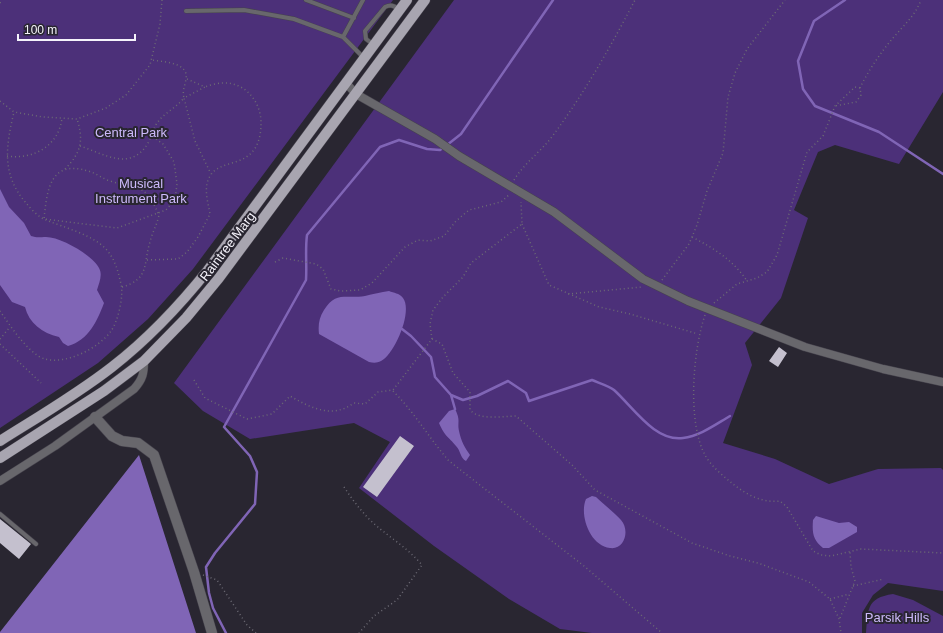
<svg xmlns="http://www.w3.org/2000/svg" width="943" height="633" font-family="Helvetica,sans-serif">
	<style>
		.green { fill: #4c3079 }
		.water { fill: #8065b6 }
		.lines { fill: none; stroke-linecap: round; stroke-linejoin: round }
		.stream { stroke: #8065b6; stroke-width: 2.5 }
		.building { fill: #c4c0ce }
		.service-casing { stroke: #46434d; stroke-width: 5 }
		.minor-casing { stroke: #46434d; stroke-width: 9 }
		.tertiary-casing { stroke: #46434d; stroke-width: 11 }
		.primary-casing { stroke: #46434d; stroke-width: 11 }
		.path { stroke: #6c6a74; stroke-width: 1.5; stroke-dasharray: 1 3; stroke-linecap: butt }
		.service { stroke: #68676c; stroke-width: 4 }
		.minor { stroke: #68676c; stroke-width: 8 }
		.tertiary { stroke: #68676c; stroke-width: 10 }
		.primary { stroke: #a8a5b0; stroke-width: 10 }
		.labels { text-anchor: middle; stroke-width: 4; stroke-linejoin: round; paint-order: stroke }
		.park-label { font-size: 13px; fill: #cdbafb; stroke: #292631 }
		.street-label { font-size: 13px; fill: #f5f3fb; stroke: #292631 }
	</style>
	<rect width="100%" height="100%" fill="#292631"/>
	<path class="green" d="M0,0H393L193,269L148,319L98,363L0,428Z
		M454,0H943V92L899,164L835,145L818,152L794,210L808,218L781,298L745,343L752,365L723,443L775,459L829,484L878,469L941,468L943,470V591L888,583L873,595L862,613V633H592L560,629L509,599L434,546L359,488L390,442L354,423L250,439L203,411L174,383Z
		M893,594L913,600L943,616V633H866C868,610 866,598 893,594Z"/>
	<path class="water" d="M0,189L9,207L24,223L31,236C37,238 40,237 46,237C61,237 92,255 99,268C103,275 99,283 97,290L104,303C97,321 89,340 68,346L63,343L59,337C42,333 29,323 25,307L12,302L0,285Z
		M389,291C394,293 399,293 403,298C413,311 395,354 381,361C377,363 374,363 369,362L319,334C318,325 319,318 324,310C336,291 345,299 365,296C373,294 381,292 389,291Z
		M455,409C461,421 457,421 459,431C461,441 465,448 470,455L466,461C460,458 461,451 456,446C448,436 445,437 439,423L449,411Z
		M139,455L196,633H0V632Z
		M592,496L596,497C604,505 614,512 621,520C630,530 625,550 610,548C590,546 579,515 586,499Z
		M816,516L839,523L849,522L857,527V532L829,548H823C813,540 812,533 813,520Z"/>
	<g class="lines">
		<path class="stream" d="M845,0L814,21L798,61L803,89L815,106L879,132L943,174
			M447,145L461,134L553,0
			M402,329L411,336L431,357L435,377L451,395
			M455,409L451,395L463,400L477,396L508,381L526,393L529,401L592,380C599,383 609,386 614,390C633,407 655,442 683,438C700,436 716,424 730,416
			M226,633L213,608L209,593L206,567L215,553L255,504L257,472L250,456L224,427L306,280C307,265 305,250 307,235L380,147L399,140L427,149L440,150L443,148"/>
	</g>
	<path class="building" d="M779,347L787,353L778,367L769,361Z
		M400,436L414,446L377,497L363,487Z
		M0,519L31,544L19,559L0,543Z"/>
	<g class="lines">
		<defs>
			<path id="service" d="M306,0L354,18
				M363,0L343,37L364,58
				M186,11L244,10L294,19L343,37
				M374,45L366,39L365,31L385,7C391,4 394,6 399,9
				M0,514L36,544"/>
			<path id="minor" d="M346,83L356,94L435,139L459,156L554,212L643,279L688,301L805,347L883,369L943,382
				M0,481L55,446L134,389C143,379 144,373 144,361"/>
			<path id="tertiary" d="M95,417L112,436L122,441L138,443L154,455L194,572L212,633"/>
			<path id="primary" d="M0,441C38,417 76,395 112,367C148,339 180,305 208,270L407,0
				M0,458L104,391L144,361L186,318L219,278L425,0"/>
		</defs>
		<use href="#service" class="service-casing"/>
		<use href="#minor" class="minor-casing"/>
		<use href="#tertiary" class="tertiary-casing"/>
		<use href="#primary" class="primary-casing"/>
		<path class="path" d="M0,3L2,0
			M187,79L205,87L184,98L195,141L211,174
			M860,88C868,71 881,52 893,38C904,25 915,16 921,0
			M0,101L14,112L43,117L77,119L106,108L126,95L150,65L160,24L162,0
			M80,146C104,154 131,172 148,143C152,136 153,129 157,123C164,113 176,108 184,98C182,91 185,86 186,79C189,62 163,62 152,60
			M7,156C33,160 59,146 62,118
			M65,169C81,153 84,140 77,119
			M514,180C525,162 542,151 554,134C585,92 611,46 635,0
			M522,224L549,285L599,307L630,314L698,334
			M692,237C715,249 733,260 747,281
			M147,260L178,259L187,252L198,237L210,214C208,202 203,188 210,176C219,161 241,166 253,151C259,144 261,133 261,125C262,103 246,82 223,83C217,83 210,85 205,87
			M275,262L283,258L316,264L323,269L331,289L341,291L360,290L372,283L405,247L418,240L430,241L444,236L456,221L469,210L501,202L510,194
			M662,280L689,244L697,225L707,191L723,153L728,97L735,73L747,49L785,0
			M122,287C150,279 143,264 150,242C152,233 157,225 159,215L158,213C144,182 139,190 110,181C103,179 96,173 88,171C49,159 47,192 44,219L117,228L166,210L174,201L176,192L177,184L174,162L163,144L152,136
			M568,294L642,287
			M714,303L737,284L757,278L767,272L777,255L807,152L823,136L835,106L855,87L860,88L861,95L856,102L835,106
			M0,311C9,324 29,355 45,359C66,365 99,348 111,331C118,322 124,295 121,284C118,271 115,259 106,249C91,234 65,228 46,220C38,217 31,209 26,203C1,174 6,146 14,112
			M705,315C693,350 687,422 705,455C711,466 723,476 733,484C747,495 762,503 780,501L787,507L813,551L821,555L831,556L861,549L943,553
			M0,339L10,327
			M432,339L442,344L453,373L470,392V410C480,421 503,416 516,416L572,465L595,490L692,543L730,556L758,563L809,582L830,599L839,619L841,633
			M0,344L41,383
			M194,380L205,398L247,419L272,414L290,396C311,408 332,419 354,403L365,404L378,392L393,390L432,339L430,324L433,310L443,297L463,277L471,263L522,224L521,202
			M393,391C415,413 429,438 449,461L584,566L662,633
			M344,487C352,499 360,510 371,521C387,536 407,547 422,565L397,600L374,616L359,633
			M203,575L217,580L247,625L256,633
			M853,586L884,579
			M830,599L849,594
			M840,618L855,581L851,567L850,552"/>
		<use href="#service" class="service"/>
		<use href="#minor" class="minor"/>
		<use href="#tertiary" class="tertiary"/>
		<use href="#primary" class="primary"/>
	</g>
	<g class="labels">
		<g class="park-label">
			<text x="131" y="137">Central Park</text>
			<text x="141" y="188">Musical<tspan x="141" dy="15">Instrument Park</tspan></text>
			<text x="897" y="622">Parsik Hills</text>
		</g>
		<g class="street-label">
			<text transform="translate(227 246) rotate(-53)" y="5">Raintree Marg</text>
		</g>
	</g>
	<path d="M18 34v6h117v-6" fill="none" stroke="#f5f3fb" stroke-width="2"/>
	<text x="24" y="34" font-size="12" fill="#f5f3fb" stroke="#292631" stroke-width="3" paint-order="stroke">100 m</text>
</svg>
